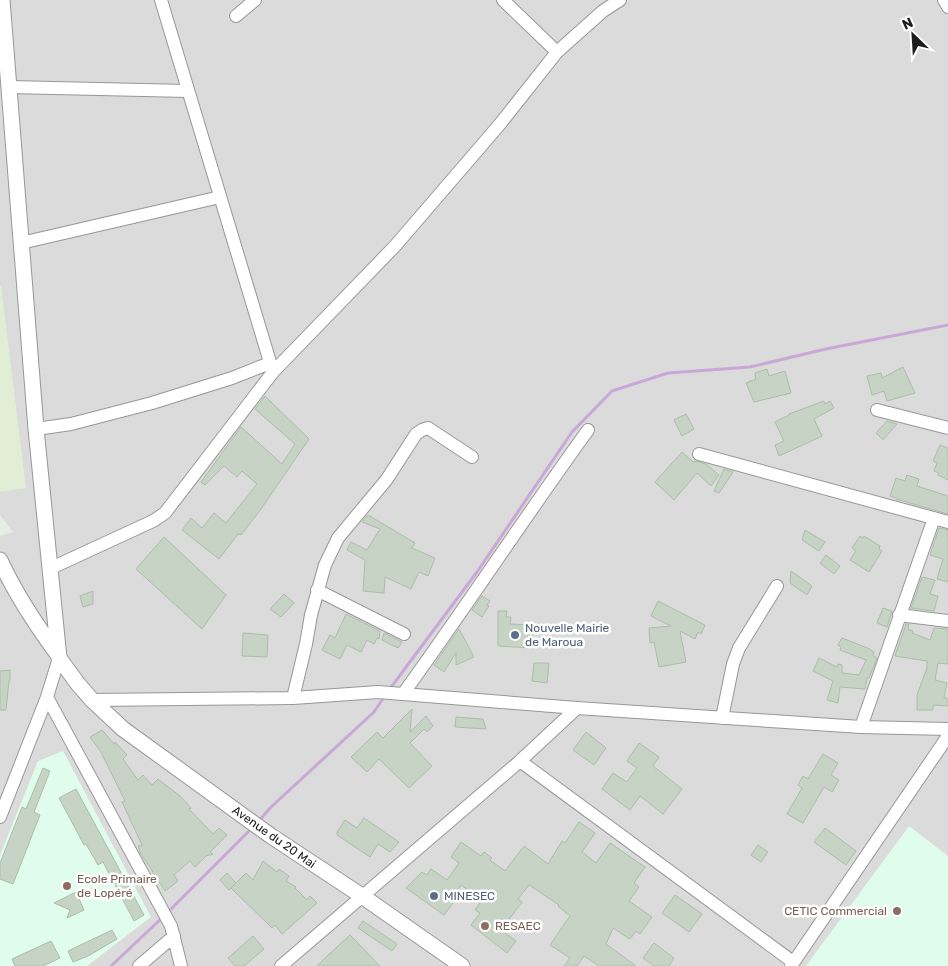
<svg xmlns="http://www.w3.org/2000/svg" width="948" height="966" font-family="Rubik,sans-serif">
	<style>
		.residential { fill: #dbdbdb }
		.commercial { fill: #e1edd5 }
		.education { fill: #dffcec }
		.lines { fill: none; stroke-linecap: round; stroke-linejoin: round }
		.stream { stroke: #c9a8d8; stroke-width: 3 }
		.building { fill: #c7d4c5; stroke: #aabea8 }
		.minor-casing { stroke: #979797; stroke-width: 14 }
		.tertiary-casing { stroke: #979797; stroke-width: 17 }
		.minor { stroke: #fff; stroke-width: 12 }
		.tertiary { stroke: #fff; stroke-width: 15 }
		.service-dot { fill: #5c6f8a; stroke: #fff; stroke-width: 2 }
		.education-dot { fill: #8d6e63; stroke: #fff; stroke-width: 2 }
		.labels { text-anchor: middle; stroke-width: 5; stroke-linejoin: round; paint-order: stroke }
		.service-label { font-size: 12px; fill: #4e5e75; stroke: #fff; text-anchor: start }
		.street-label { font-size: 12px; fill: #1d1d1d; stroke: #fff }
		.education-label { font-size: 12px; fill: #785e54; stroke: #fff; text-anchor: start }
	</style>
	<rect width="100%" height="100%" fill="#e4eee5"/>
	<path class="residential" d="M0,0H948V966H0V536L13,532L0,515Z"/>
	<path class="commercial" d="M0,286H1L26,488L0,492Z"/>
	<path class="education" d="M63,751L151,917L87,966H0V855L38,761Z
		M909,826L948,856V966H806Z"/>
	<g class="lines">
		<path class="stream" d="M389,690L477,572L572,432L612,391L668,373L750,367L826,349L948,325
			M259,821L270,808L374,712L384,697
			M167,913L253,827
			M111,966L163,917"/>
	</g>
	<path class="building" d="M903,367L915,393L887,401L884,391L872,395L867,376L881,373L882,378Z
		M767,369L769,376L785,371L791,393L754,402L746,383L756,379L755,373Z
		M265,396L309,439L261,509L241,535L238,534L219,559L182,530L191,518L202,528L214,513L226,523L257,484L242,471L237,477L224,466L205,485L201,482L241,427L282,464L295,444L255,409Z
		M824,401L825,404L830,401L834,408L814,419L822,436L779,456L775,445L784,441L775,422L789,415V414Z
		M686,414L694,429L682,436L674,420Z
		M887,421L897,424L883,440L876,433Z
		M940,445L948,448V480L938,475L939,473L934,471L937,463L933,461Z
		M682,452L693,462L695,461L706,464L719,475L711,486L697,473L674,500L655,482Z
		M724,469L733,472L719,493L714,491Z
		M907,475L919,479L917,486L948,496V514L896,499V498L890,496L896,478L905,481Z
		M368,515L415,543L412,548L435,558L428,576L419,572L411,589L385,577L384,593L363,591L365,560L347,550L351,542L367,550L380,529L362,522Z
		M939,528L948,530V582L937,579L943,559L930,555Z
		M805,530L825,542L819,551L802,540Z
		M860,536L863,538L864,536L880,546L879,549L882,551L869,572L850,560L856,551L852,548Z
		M164,537L226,595L202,629L136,569Z
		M826,555L840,566L834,574L820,563Z
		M791,571L812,586L807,595L790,583Z
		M922,577L935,580L930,594L938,596L934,611L911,608Z
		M93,591V604L83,607L80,596Z
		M284,594L294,603L281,617L270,609Z
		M482,596L490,601L487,605L489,606L482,617L472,610Z
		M658,601L705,625L701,634L698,632L695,639L680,631L686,662L659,667L654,642L650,643L649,628L671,626L651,616Z
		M883,608L892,611L887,627L877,623Z
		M498,611H507L506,617H511L510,624L533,625L532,648L498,646Z
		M346,614L380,631L379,639L377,638L374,644L367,640L361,652L347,645L340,659L322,650L330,635L335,638Z
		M906,624H909L908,629L913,631L912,633L930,640L934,628L948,629V664L938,663L935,680L947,683L944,698H948V706L933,705V710H917V695L927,668V661L895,656Z
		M459,629L474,657L456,665V653L444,672L434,665Z
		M243,633L268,635L267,657L242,656Z
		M384,633L402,642L398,648L382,640Z
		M842,638L870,649V650L874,652L873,656L877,658L869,678H867L865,689L840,687L838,703L827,700L833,681L813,671L819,658L837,667L838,664L842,665V673L859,675L866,660L840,650L841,647L838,645Z
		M534,663H549L547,683L532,681Z
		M10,670V680H9L6,710H0V671Z
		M412,709L410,732L426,716L433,726L427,732L424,729L410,743L432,766L409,788L379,759L367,772L351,757L377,732L383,738Z
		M456,717L483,719L486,729L455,727Z
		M102,730L114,744L115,742L127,755L123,759L138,780L143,775L152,785L158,779L180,796L191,808L189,809L213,834L219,828L227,835L210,852L213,854L206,856L195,867L190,861L174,875L178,881L165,891L140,852L138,846L142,845L122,802L125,801L101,752L90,737Z
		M586,732L606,748L594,765L573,750Z
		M639,743L659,757L653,766L682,789L663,814L640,796L630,810L602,789L613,773L627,782L637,768L627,761Z
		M823,754L838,763L831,775L839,780L832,792L824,787L803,823L787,814L802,788L798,785L803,776L808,779Z
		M43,768L50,771L34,812L40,815L13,884L0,879V863L22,807L26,809Z
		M76,789L144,915L134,921L103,862L98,865L86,844L84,845L59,798Z
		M364,818L399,842L390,852L378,844L370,857L337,835V832L345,820L357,828Z
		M579,822L595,833L582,852L596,863L610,843L645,867L634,883L639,887L629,901L652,917L640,934L636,931L630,939L613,928L606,944L636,966H599L584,956L577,966H564L570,958L550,945L570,916L558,906L559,905L529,885L518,899L522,902L501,930L516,941L507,953L471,925L480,913L475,910L482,900L461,885L450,901L453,903L444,915L406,888L422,872L427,875L431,869L447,880L459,863L451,857L461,842L481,856L484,852L492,858L490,860L505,871L524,846L548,864L562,841L565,843Z
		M825,828L856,851L846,865L814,842Z
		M758,845L768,852L761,862L751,855Z
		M263,861L277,872L279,869L289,876L286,881L296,887L295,888L307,900L310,896L317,903L282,934L275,925L272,928L231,888L235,884L229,890L220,880L227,873L236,883L246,873L253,880Z
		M76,892L84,910L67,918L70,910L54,903Z
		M675,895L702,914L689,932L662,913Z
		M363,921L397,944L392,951L358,928Z
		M112,930L117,939L88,956L73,962L68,951Z
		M350,935L380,966H317L325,958Z
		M253,936L264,949L244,966H235L228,958Z
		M51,941L60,958L43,966H15L12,959Z
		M654,943L674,958L669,966H654L643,958Z"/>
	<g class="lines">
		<defs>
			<path id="minor" d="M161,0L273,372
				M503,0L557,52
				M944,0L948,7
				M236,16L255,0
				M9,87L188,91
				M21,243L220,197
				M877,410L948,428
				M36,429L71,424L152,403L232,378L270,363
				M699,454L948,522
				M49,569L153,521L165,513L273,372L395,246L500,124L557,52L603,11L620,0
				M317,590L404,634
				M899,615L948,621
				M403,694C466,607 525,517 588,430
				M47,697L171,926L181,966
				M293,698L306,644L311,615L325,565L338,538L387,479L416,434L422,430L428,428L472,457
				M92,700L293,698L378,692L577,708L861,727L948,729
				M722,718L733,664L739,648L777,586
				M861,727L934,518
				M520,761L793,962
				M0,817L47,697L59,658
				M139,966L174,936
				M281,966L520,761L577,708
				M791,966L948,736"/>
			<path id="tertiary" d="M2,0L36,429L59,658L78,684L92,700L123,729L271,836L362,896L462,966
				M0,560C16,595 36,625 59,656"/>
		</defs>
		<use href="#minor" class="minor-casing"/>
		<use href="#tertiary" class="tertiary-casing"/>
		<use href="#minor" class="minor"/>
		<use href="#tertiary" class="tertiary"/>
	</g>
	<g class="service-dot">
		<circle cx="515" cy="635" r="5"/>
		<circle cx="434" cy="896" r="5"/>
	</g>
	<g class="education-dot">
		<circle cx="67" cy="886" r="5"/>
		<circle cx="897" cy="911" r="5"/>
		<circle cx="485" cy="926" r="5"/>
	</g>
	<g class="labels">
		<g class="service-label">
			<text x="525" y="632">Nouvelle Mairie<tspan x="525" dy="14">de Maroua</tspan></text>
			<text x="444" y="900">MINESEC</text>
		</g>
		<g class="street-label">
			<text transform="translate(274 837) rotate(35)" y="4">Avenue du 20 Mai</text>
		</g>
		<g class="education-label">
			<text x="77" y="883">Ecole Primaire<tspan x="77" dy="14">de Lopéré</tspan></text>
			<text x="887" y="915" text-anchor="end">CETIC Commercial</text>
			<text x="495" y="930">RESAEC</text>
		</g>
	</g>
	<g transform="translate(913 35) rotate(335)" stroke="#ffffff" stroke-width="4" paint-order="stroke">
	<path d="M0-4L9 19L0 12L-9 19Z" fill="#1d1d1d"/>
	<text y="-8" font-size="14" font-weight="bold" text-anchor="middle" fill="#1d1d1d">N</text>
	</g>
</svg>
